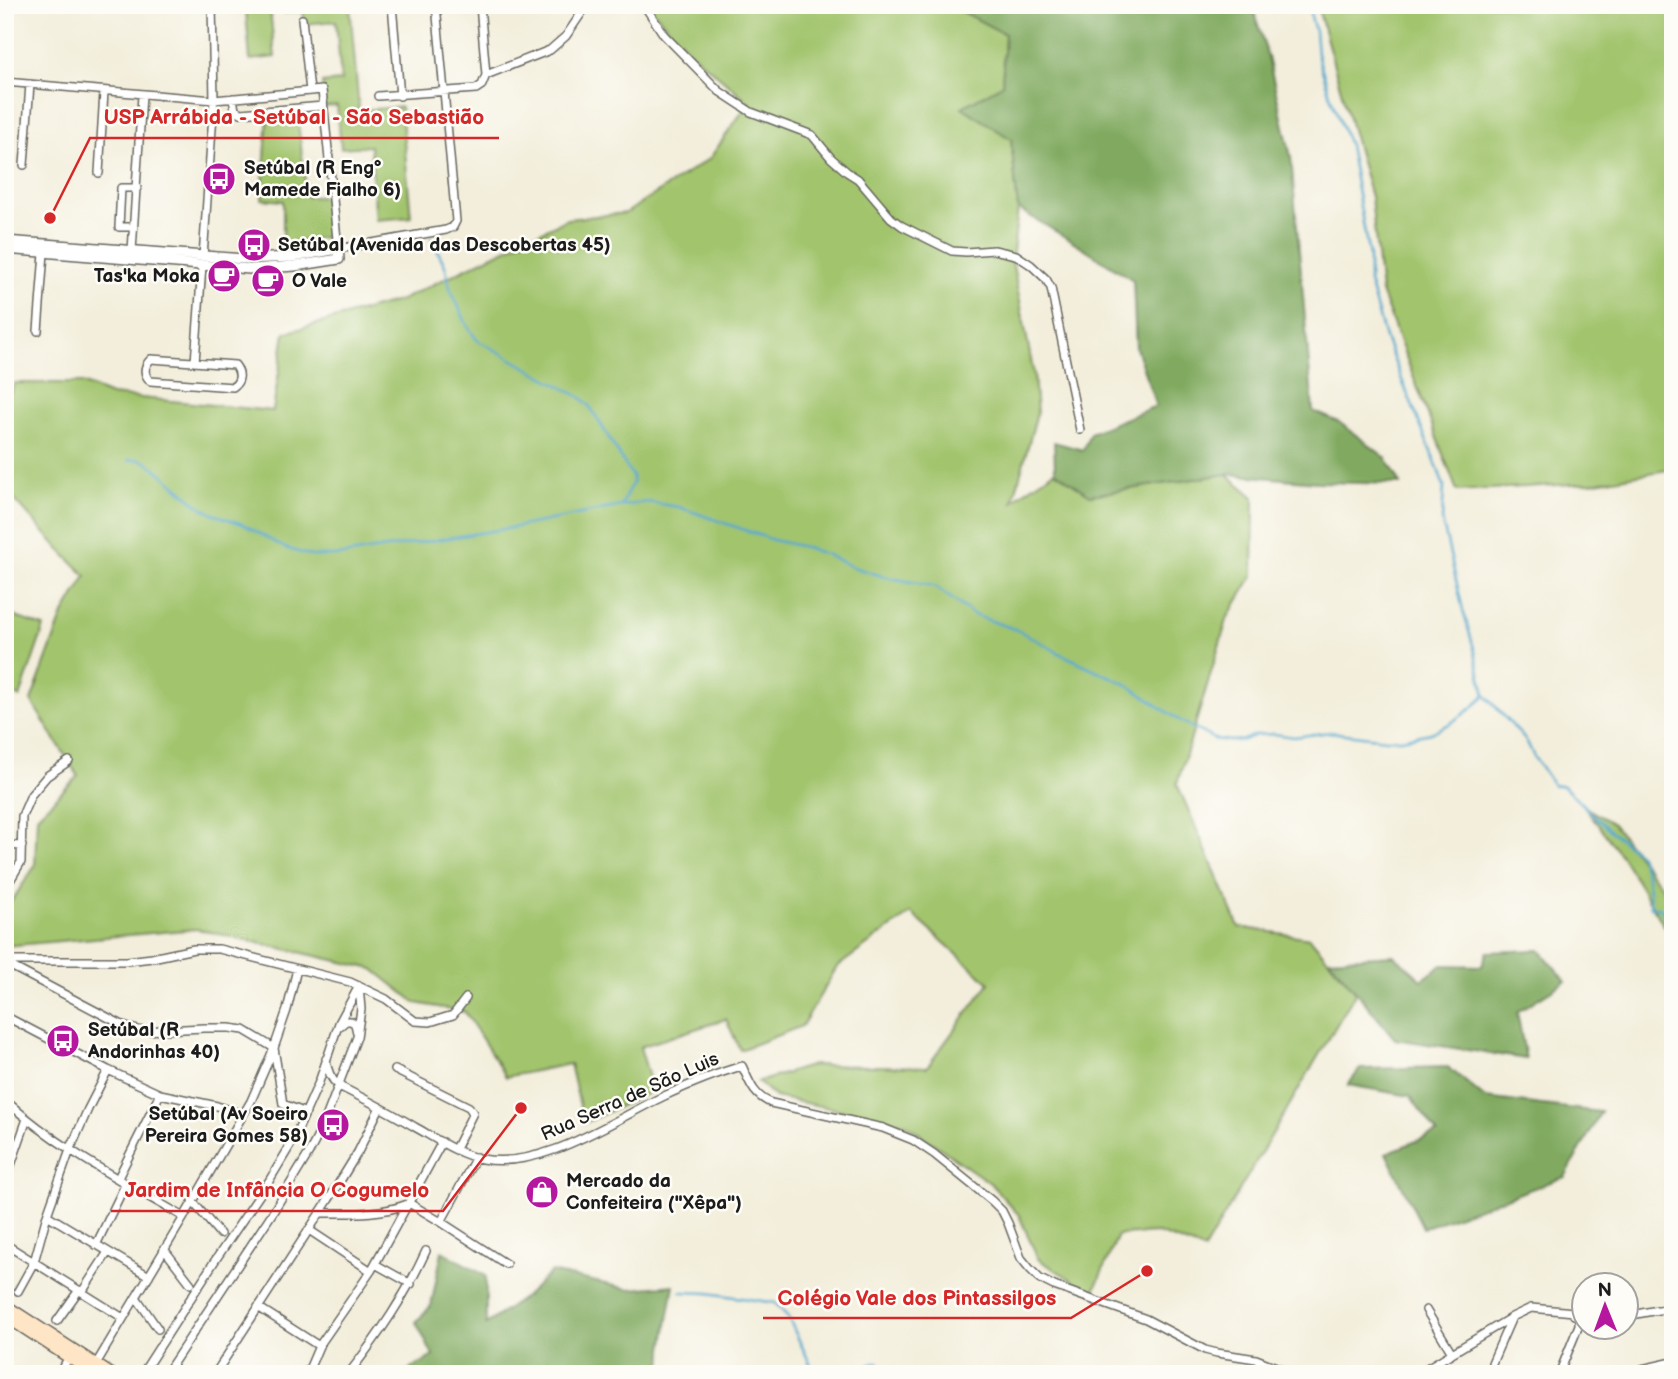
<svg xmlns="http://www.w3.org/2000/svg" width="1678" height="1379" font-family="'Balsamiq Sans',sans-serif">
	<style>
		.green { fill: #a2c46d; stroke: #5f7044; stroke-width: 2 }
		.forest { fill: #81aa60; stroke: #4e633e; stroke-width: 2 }
		.lines { fill: none; stroke-linecap: round; stroke-linejoin: round }
		.stream { stroke: #52a7ce; stroke-width: 2.5 }
		.minor-casing { stroke: #67665f; stroke-width: 10 }
		.tertiary-casing { stroke: #67665f; stroke-width: 12 }
		.secondary-casing { stroke: #67665f; stroke-width: 13 }
		.minor { stroke: #fff; stroke-width: 7 }
		.tertiary { stroke: #fff; stroke-width: 9 }
		.secondary { stroke: #fee5c5; stroke-width: 10 }
		.labels { text-anchor: middle; dominant-baseline: central; stroke-width: 5; stroke-linejoin: round; paint-order: stroke }
		.poi-label { font-size: 19px; font-weight: bold; fill: #1c1c1c; stroke: #fdfcf7; text-anchor: start }
		.street-label { font-size: 19px; fill: #1c1c1c; stroke: #fdfcf7 }
		.leader { fill: none; stroke: #d62828; stroke-width: 2.5 }
		.callout-dot { fill: #d62828; stroke: #fdfcf7; stroke-width: 2.5 }
		.callout-label { font-size: 21px; text-anchor: middle; font-weight: bold; fill: #d62828; stroke: #fdfcf7; stroke-width: 5; stroke-linejoin: round; paint-order: stroke }
	</style>
	<rect width="100%" height="100%" fill="#fdfcf7"/>
	<filter id="ink" filterUnits="userSpaceOnUse"><feTurbulence type="fractalNoise" baseFrequency=".0143" numOctaves="2"/><feDisplacementMap in="SourceGraphic" scale="14" xChannelSelector="R" yChannelSelector="G"/><feConvolveMatrix kernelMatrix="1 2 1 2 8 2 1 2 1" color-interpolation-filters="sRGB"/></filter>
	<filter id="wash" filterUnits="userSpaceOnUse"><feTurbulence type="fractalNoise" baseFrequency=".00686" numOctaves="4" result="noise"/><feDisplacementMap in="SourceGraphic" scale="28" xChannelSelector="R" yChannelSelector="G"/><feGaussianBlur stdDeviation="1.57" result="paint"/><feColorMatrix in="noise" values="0 0 0 0 0 0 0 0 0 0 0 0 0 0 0 0 0 1.4 0 .05"/><feComposite in="paint" operator="in"/></filter>
	<g filter="url(#wash)">
		<rect width="100%" height="100%" fill="#f3eedb"/>
		<path class="green" d="M236,5H280V8L270,9L275,57L250,60L246,12H236Z
			M284,5H350L359,110L401,107L411,217L376,220L370,146L341,148L337,106L324,107L322,83L341,81L336,21L304,24L303,11L285,13Z
			M648,5H964L960,10L1005,34L1002,85L963,107L1011,139L1018,209L1012,260L1034,375L1037,413L1013,502L1021,494L1055,471L1091,495L1227,474L1254,497L1253,576L1228,617L1177,784L1239,927L1310,938L1356,992L1204,1250L1158,1233L1118,1235L1093,1293L1038,1259L1019,1215L990,1183L904,1123L775,1097L758,1082L813,1065L927,1067L989,983L911,913L837,967L802,1026L740,1050L726,1019L640,1047L653,1091L584,1123L570,1064L506,1077L465,1012L416,1003L373,969L197,929L5,946V911L35,866L37,816L78,776L31,701L62,617L86,576L62,552L12,497L5,477V403L15,383H82L111,395L273,411L285,333L401,300L567,219L626,213L710,158L749,102L690,52Z
			M1317,5H1673V469L1591,483L1457,491L1381,292L1371,197Z
			M297,113L307,197H325L327,237L278,244L277,238L283,235V201L262,199L268,115Z
			M5,613L44,627L20,697L5,692Z
			M1585,807L1613,824L1670,898L1673,903V940L1622,857Z"/>
		<path class="forest" d="M964,5H1252L1268,57L1291,157L1313,411L1339,422L1386,458L1401,484L1317,482L1227,474L1090,495L1055,471L1054,442L1083,450L1090,433L1156,406L1136,348L1133,280L1082,247L1018,209L1011,139L962,107L1002,85L1005,34L959,10Z
			M1540,950L1566,981L1517,1012L1526,1059L1395,1039L1329,959L1394,955L1422,980L1442,965L1482,966L1487,952Z
			M1448,1067L1485,1098L1601,1112L1565,1177L1423,1228L1386,1153L1437,1133L1410,1096L1348,1085L1360,1069Z
			M442,1251L486,1276V1324L526,1296L551,1272L629,1289L674,1285L663,1349L662,1374H402L433,1356L416,1322L431,1306Z"/>
		<g class="lines">
			<path class="stream" d="M1308,5L1315,31L1317,54L1331,98L1349,145L1369,256V282L1385,338L1438,469L1444,487L1442,520L1463,610L1475,652L1485,695L1527,742L1534,757L1554,786L1562,785L1606,827L1640,855L1647,877L1651,907H1660L1673,938
				M431,237L446,268L450,288L468,327L477,340L564,388L580,397L589,405L632,476L633,483C627,490 626,498 621,506
				M128,460L140,459L154,467L197,504L213,514L243,524L285,548L312,556H337L516,527L621,506L647,502L679,507L773,540L804,547L825,554L853,567L885,577L934,586L974,615L1017,630L1035,639L1059,653L1128,685L1179,720L1214,739L1231,741L1243,740L1256,735L1274,734L1294,737L1330,732L1386,739H1401L1431,733L1451,723L1472,708L1485,695
				M681,1292L708,1293L775,1303L788,1317L815,1374
				M846,1374L878,1362L883,1374"/>
		</g>
	</g>
	<g filter="url(#ink)">
		<g class="lines">
			<defs>
				<path id="minor" d="M392,5L400,96
					M644,5L664,35L719,91L751,112L812,135L831,158L847,172L858,179L891,218L902,226L952,251L966,252L994,250L1016,255L1031,265L1046,279L1051,288L1080,430
					M302,19L310,91
					M486,75L550,50L566,36L587,5
					M5,82L214,100L322,90L338,249L446,230L453,227L456,221L436,5
					M378,96L476,89L482,85L486,75L480,5
					M233,98L235,110L241,113L323,106
					M24,165L30,84
					M99,173L104,92
					M134,227H119L121,188H137
					M132,251L142,95
					M203,257L214,100L212,5
					M38,331L44,253
					M151,359L235,365C241,373 241,381 233,387L150,381C143,373 144,366 151,359Z
					M195,362L202,266
					M5,845L22,846
					M5,889L21,862L22,816L31,795L47,776L69,761
					M5,961H127L152,958L194,949H219L350,982L386,999L415,1021L430,1022L453,1015L466,998
					M5,963L126,1027L143,1031L204,1028H229L244,1030L274,1048L283,1104L306,1113
					M5,1016L108,1070L160,1094L217,1106L243,1114
					M340,1026L346,1021H351L355,1024L357,1033
					M326,1059C327,1070 330,1079 339,1086C365,1099 390,1112 415,1127C435,1138 459,1155 482,1159C542,1170 610,1122 662,1097C688,1085 714,1074 742,1066C750,1083 753,1095 771,1103L883,1128L913,1140L934,1154L992,1201L1002,1211L1008,1223L1021,1258L1030,1269L1040,1279L1054,1286L1146,1319L1205,1350L1217,1353L1256,1359L1294,1374
					M395,1070L469,1107L473,1113L455,1149
					M5,1100C58,1148 122,1181 184,1217
					M118,1178L160,1094
					M5,1182L27,1119
					M193,1202L220,1234
					M409,1203L441,1222L476,1157
					M320,1213C350,1213 379,1215 408,1204
					M47,1215L149,1276
					M441,1222L506,1264
					M309,1230L371,1271
					M5,1244L123,1318
					M96,1245L126,1183
					M164,1249L191,1284
					M375,1264L411,1284
					M18,1291L34,1262L47,1215L70,1150L88,1109L108,1070
					M82,1292L108,1252
					M136,1297L158,1329
					M258,1307L319,1346
					M1426,1310L1452,1353
					M1574,1315L1576,1308L1580,1307L1584,1309
					M1626,1316L1658,1310L1673,1309
					M57,1321L79,1290
					M96,1364L184,1217L251,1101L274,1048L287,1010L297,969
					M350,1372C380,1333 405,1297 426,1251
					M58,1374L69,1358
					M142,1374L214,1262L269,1181L293,1141L319,1082L339,1023L359,986
					M166,1374L273,1212L309,1153L322,1128L357,1037L361,1009L359,987
					M215,1374L329,1199L358,1152L380,1107
					M307,1374L319,1346L371,1271L442,1142
					M1417,1374L1512,1317
					M1491,1374L1492,1363L1512,1317L1531,1308L1574,1312
					M1559,1374L1579,1325V1319
					M1633,1374L1642,1369L1673,1362"/>
				<path id="tertiary" d="M5,241L244,259L293,257L338,249L339,259L295,266L250,269L5,249"/>
				<path id="secondary" d="M5,1305L111,1374
					M5,1316L94,1374"/>
			</defs>
			<use href="#minor" class="minor-casing"/>
			<use href="#tertiary" class="tertiary-casing"/>
			<use href="#secondary" class="secondary-casing"/>
			<use href="#minor" class="minor"/>
			<use href="#tertiary" class="tertiary"/>
			<use href="#secondary" class="secondary"/>
		</g>
	</g>
	<defs>
		<symbol id="bus-disc" viewBox="-11 -11 22 22"><circle r="9.5" fill="#b5179e" stroke="#fdfcf7"/><path d="M-5-6H5V4H4V6H2V4H-2V6H-4V4H-5ZM-3.5-4V0h7V-4ZM-3.5 1.2v1.5H-2V1.2ZM2 1.2v1.5H3.5V1.2Z" fill="#fff"/></symbol>
		<symbol id="cafe-disc" viewBox="-11 -11 22 22"><circle r="9.5" fill="#b5179e" stroke="#fdfcf7"/><path d="M-5.5-4.5H6V0H3Q3 3.5 0 3.5H-2.5Q-5.5 3.5-5.5 0ZM3-3.2v2h1.7v-2ZM-6 4.5H4V6H-6Z" fill="#fff"/></symbol>
		<symbol id="shop-disc" viewBox="-11 -11 22 22"><circle r="9.5" fill="#b5179e" stroke="#fdfcf7"/><path d="M-5-2.5h2.3a2.7 3.5 0 0 1 5.4 0H5L5.5 6h-11ZM-1.5-2.5h3a1.5 2.3 0 0 0-3 0Z" fill="#fff"/></symbol>
	</defs>
	<g fill-rule="evenodd">
		<use href="#bus-disc" x="200" y="160" width="38" height="38"/>
		<use href="#bus-disc" x="235" y="226" width="38" height="38"/>
		<use href="#cafe-disc" x="205" y="257" width="38" height="38"/>
		<use href="#cafe-disc" x="249" y="262" width="38" height="38"/>
		<use href="#bus-disc" x="44" y="1022" width="38" height="38"/>
		<use href="#bus-disc" x="314" y="1106" width="38" height="38"/>
		<use href="#shop-disc" x="523" y="1173" width="38" height="38"/>
	</g>
	<g class="labels">
		<g class="poi-label">
			<text x="244" y="168">Setúbal (R Engº<tspan x="244" dy="22">Mamede Fialho 6)</tspan></text>
			<text x="278" y="245">Setúbal (Avenida das Descobertas 45)</text>
			<text x="200" y="276" text-anchor="end">Tas'ka Moka</text>
			<text x="292" y="281">O Vale</text>
			<text x="88" y="1030">Setúbal (R<tspan x="88" dy="22">Andorinhas 40)</tspan></text>
			<text x="308" y="1114" text-anchor="end">Setúbal (Av Soeiro<tspan x="308" dy="22">Pereira Gomes 58)</tspan></text>
			<text x="566" y="1181">Mercado da<tspan x="566" dy="22">Confeiteira ("Xêpa")</tspan></text>
		</g>
		<g class="street-label">
			<text transform="translate(630 1097) rotate(-24)">Rua Serra de São Luis</text>
		</g>
	</g>
	<path class="leader" d="M50 218L90 138H499M521 1108L443 1211H111M1147 1271L1071 1318H763"/>
	<g class="callout-dot">
		<circle cx="50" cy="218" r="7"/>
		<circle cx="521" cy="1108" r="7"/>
		<circle cx="1147" cy="1271" r="7"/>
	</g>
	<g class="callout-label">
		<text x="294" y="124">USP Arrábida - Setúbal - São Sebastião</text>
		<text x="277" y="1197">Jardim de Infância O Cogumelo</text>
		<text x="917" y="1305">Colégio Vale dos Pintassilgos</text>
	</g>
	<rect width="1678" height="1379" fill="none" stroke="#fdfcf7" stroke-width="28"/>
	<g transform="translate(1605 1306) rotate(359)"><circle r="33" fill="#fdfcf7" stroke="#a3a29f" stroke-width="2"/>
	<path d="M0-5L12 26L0 18L-12 26Z" fill="#b5179e"/>
	<text y="-10" font-size="19" font-weight="bold" text-anchor="middle" fill="#1c1c1c">N</text>
	</g>
</svg>
